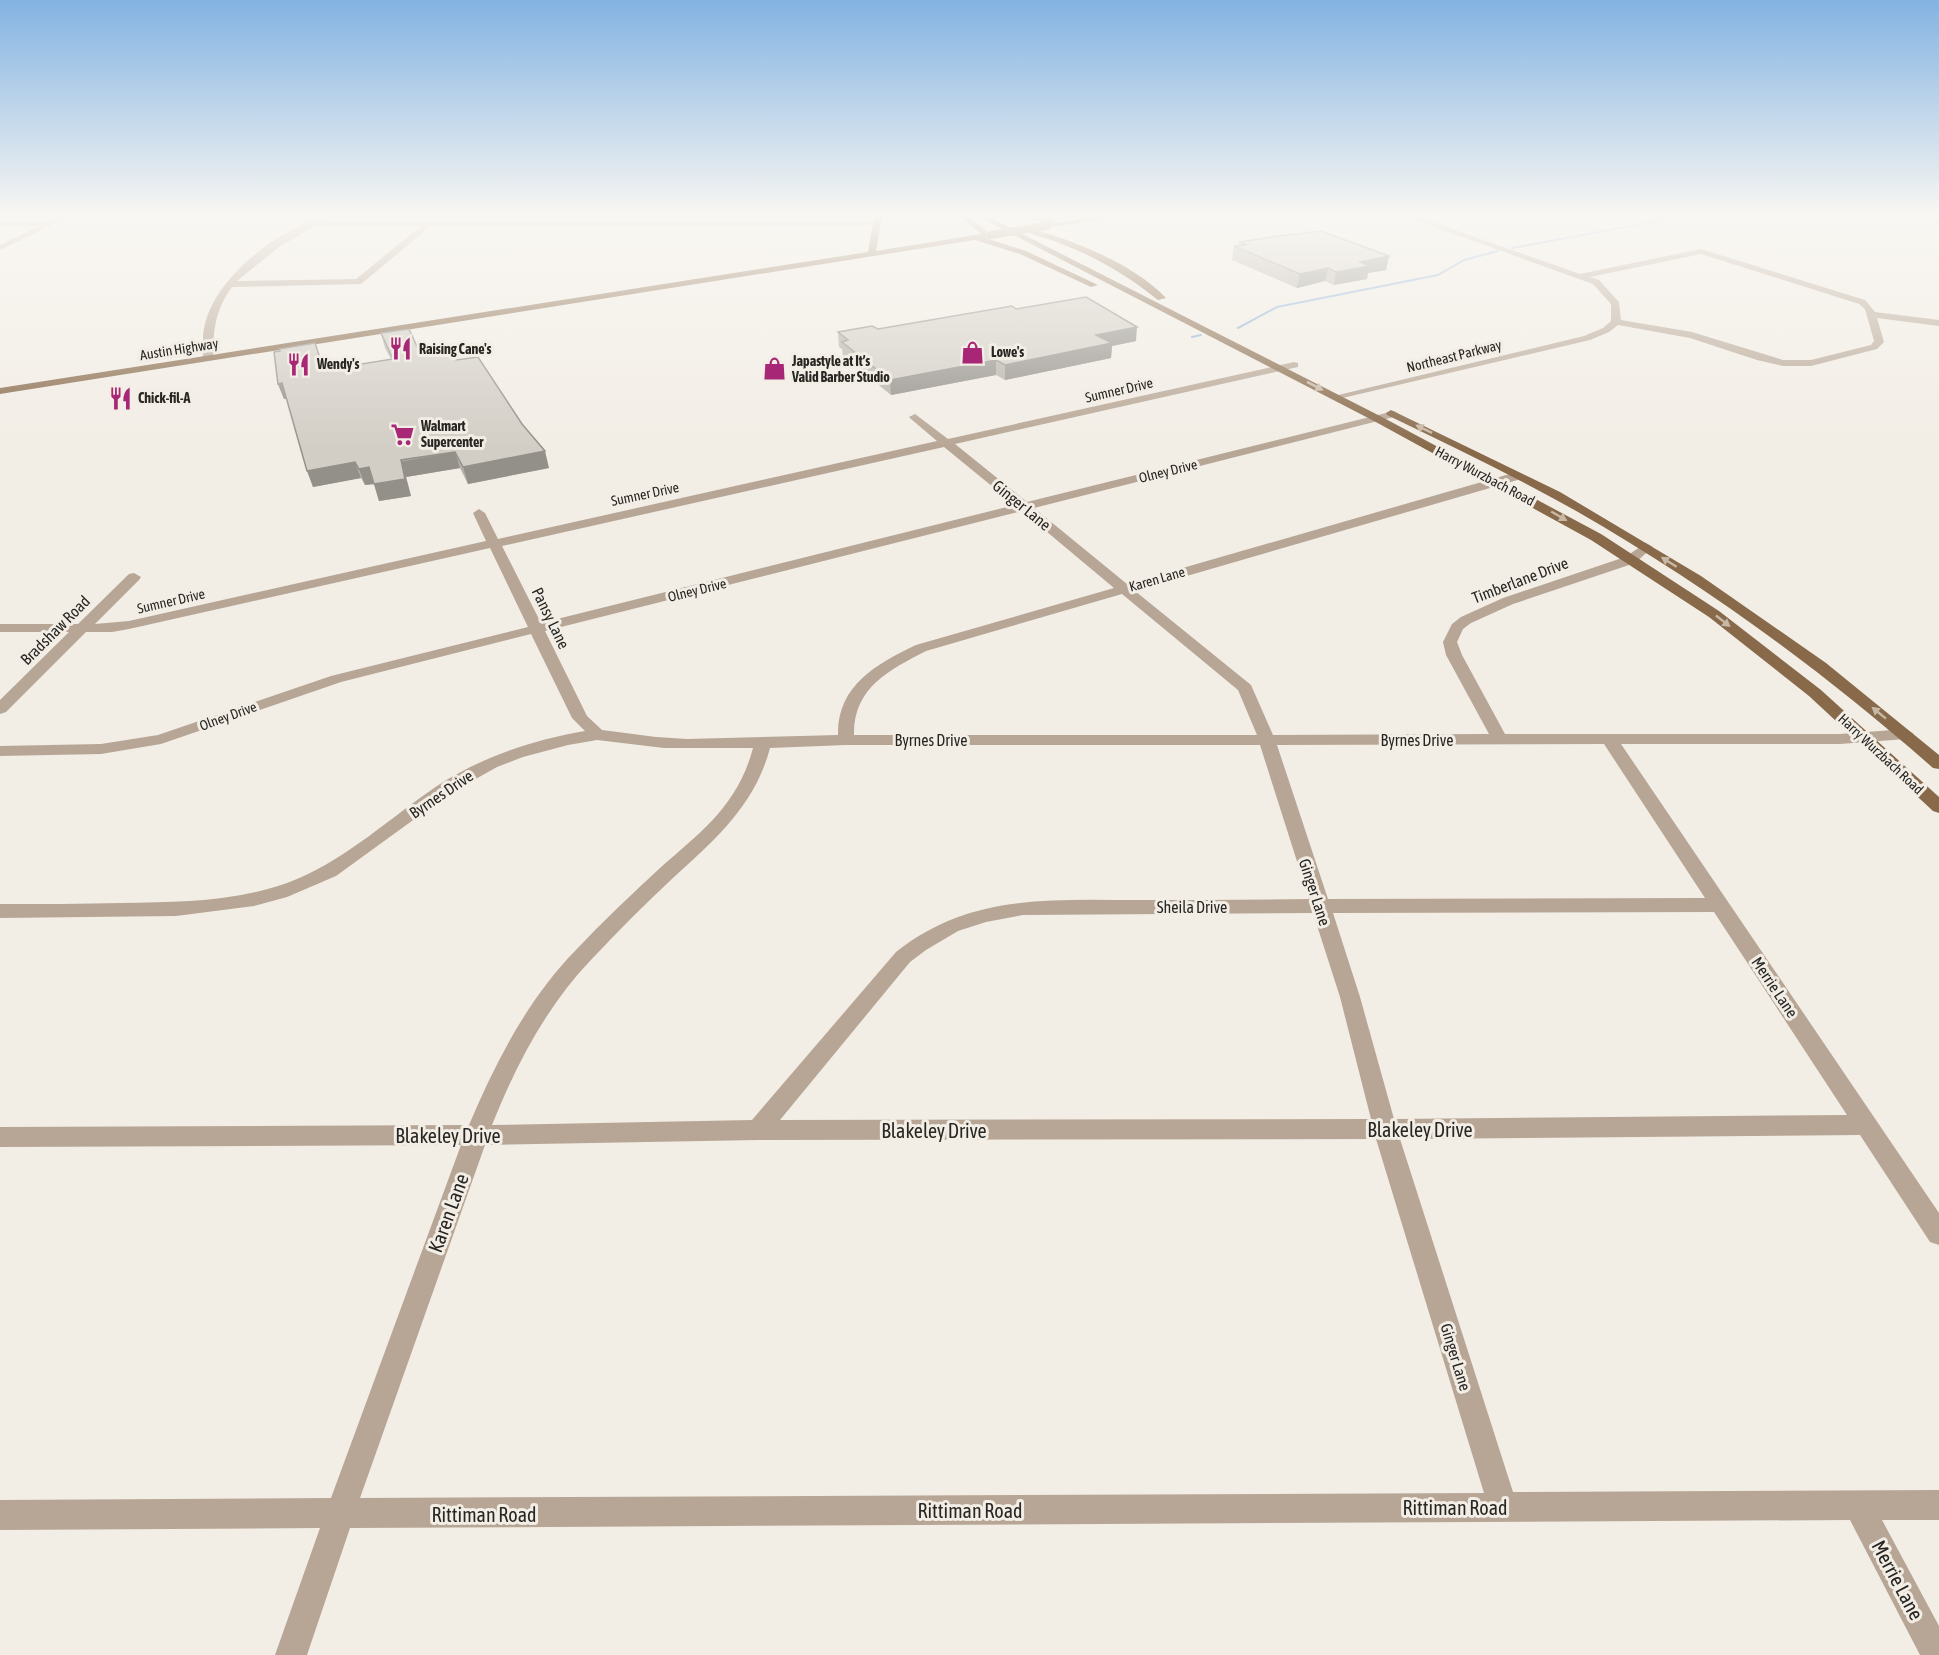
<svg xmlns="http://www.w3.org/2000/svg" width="1939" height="1655" font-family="'Asap Condensed',sans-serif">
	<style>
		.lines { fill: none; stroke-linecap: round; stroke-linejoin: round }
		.stream { stroke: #8cb1d8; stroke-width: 2 }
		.minor { fill: #b7a695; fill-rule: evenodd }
		.major { fill: #886a4b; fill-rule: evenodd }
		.major-bridge { stroke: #886a4b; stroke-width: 8 }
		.wall { fill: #b5b0a9 }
		.shaded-wall { fill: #93908a }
		.building { fill: #d2cdc5; stroke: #93908a; stroke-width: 1.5 }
		.oneway { fill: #c8b9a7 }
		.labels { text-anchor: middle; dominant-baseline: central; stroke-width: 6; stroke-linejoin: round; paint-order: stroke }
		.far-street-label { font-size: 14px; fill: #282623; stroke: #f2ede5 }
		.far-poi-label { font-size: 14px; font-weight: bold; fill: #282623; stroke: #f2ede5; text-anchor: start }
		.street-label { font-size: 16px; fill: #282623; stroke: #f2ede5 }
		.near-street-label { font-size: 20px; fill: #282623; stroke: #f2ede5 }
	</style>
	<rect width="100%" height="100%" fill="#f2ede5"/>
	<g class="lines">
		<path class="stream" d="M1512,248L1681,217
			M1238,328L1277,307L1438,275L1464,260L1498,251
			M1192,337L1201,335"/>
		<path class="minor" d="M58,217H68L0,250V245L39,226L0,225V221L47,222Z
			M325,217L329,219L325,222L877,221L881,223L877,225L431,226L361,284L232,287C215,310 213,331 213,359L204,361C202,354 203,346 203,338C205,284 276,229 325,217ZM315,226H421L356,279L237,281L279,247Z
			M1407,217H1418L1580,274L1701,249L1865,300L1875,312L1939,320V326L1877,318L1884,342L1877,349L1811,366H1783L1757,360L1690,338L1618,325L1609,332L1590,340L1334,400V396L1584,336L1603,328L1611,321V304L1593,284ZM1701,254L1859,304L1865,309L1874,341L1871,345L1811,360H1783L1692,332L1621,320L1619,302L1599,280L1590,277Z
			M1932,217H1939V225H1936Z
			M1294,362L1298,363V367L955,444L1027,502L1394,411L1399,414L1398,416L1034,508L1127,584L1513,473H1521V479L1135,591L1251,685L1273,735L1489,734L1446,655L1443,642L1452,624L1461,617L1503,598L1625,557L1646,543L1653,547L1635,563L1513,604L1471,623L1463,629L1457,642L1462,655L1505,734H1840L1906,729L1914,734L1906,739L1840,744H1621L1939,1213V1245L1930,1242L1860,1135L1400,1139L1513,1492L1939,1490V1520H1882L1939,1626V1655H1920L1850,1520L350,1528L307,1655H275L320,1528L0,1530V1500L331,1498L461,1145L0,1147V1127L469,1125C495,1063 528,999 575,951C602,922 631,895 660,868C702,831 738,805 753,748H664L597,740L568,745L523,757L497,767L449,794L336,876L287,897L254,906L176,916L0,918V904C41,904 82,904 123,903C182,902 242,902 297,879C349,857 391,817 437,786C482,757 532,740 585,731L572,718L531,634L341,682L161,744L101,754L0,756V746L101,744L158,735L331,676L528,627L490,548L129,629L112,632H86L6,712L0,714V700L69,632H0V624H78L129,574L134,573L141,577L139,580L95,624L129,621L486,541L473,513L479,509L485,513L498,539L937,441L911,419L909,417L915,414L948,439ZM944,447L1015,505L541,623L502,546ZM1022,511L1114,588L916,645C876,664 837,686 838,735L687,739L656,737L602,730L587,716L545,631ZM1122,594L1238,690L1257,735H854C853,688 889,670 926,651ZM1604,744L1705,898L1328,899L1277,745ZM846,745H1260L1309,899C1253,900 1196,900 1140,900C1051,900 970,893 896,952L752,1120L492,1125C515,1067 546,1007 590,961C617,932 645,904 674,877C716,839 755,805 770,748ZM1714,912L1847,1115L1394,1119L1360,997L1333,913ZM1313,913L1340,997L1371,1119L780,1120L910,962L926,950L958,931L986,922L1023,915ZM1376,1139L1484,1493L360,1498L485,1145L758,1140Z"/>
		<path class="major" d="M874,217H882L876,251L981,234L961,217H969L986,230V233L994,235L985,238L1026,251L1098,285L1091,287L1020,254L975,240L0,394V388L868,252Z
			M979,217H989L1382,417L1601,534L1719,611L1821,690L1939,797V813L1933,811L1809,696L1709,617L1591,540L1374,421Z
			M1014,217L1051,219L1055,221L1053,223L1094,217H1113L1047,228L1043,226L1050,223Z
			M1034,230C1075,240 1136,266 1166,298L1158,300C1121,270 1077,246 1031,234L1030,232Z
			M1391,410L1560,492L1701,576L1826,663L1939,755V769L1933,768C1823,671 1705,585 1578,512C1516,477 1451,446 1387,415L1386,413Z"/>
		<path class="major-bridge" d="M990,235L1047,226"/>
	</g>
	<path class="wall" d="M1240,242L1389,256L1386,270L1368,273L1367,279L1334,285L1325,281L1297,288L1232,260L1234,246H1239Z
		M1016,309L1136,341L1112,346L1111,358L1005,380L996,375L891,395L843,356L842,349L839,347L838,332L878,329Z
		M381,333L421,355L456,360L549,468L468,484L460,468L406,477L411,496L379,501L374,484L365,485L361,478L313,487L287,399H284L278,384L325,370L391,359L385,348Z"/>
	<path class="shaded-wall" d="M1389,256L1386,270L1368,273L1367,279L1334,285L1336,272L1360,262Z
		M1328,268L1325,281L1297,288L1300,274Z
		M1137,327L1136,341L1112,346L1111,358L1005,380V365L1096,335Z
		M996,360V375L891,395L890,380Z
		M282,383L288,399H284L278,384Z
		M545,451L549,468L468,484L463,467Z
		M455,452L460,468L406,477L411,496L379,501L374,484L365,485L359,469Z
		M355,462L361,478L313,487L307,471Z"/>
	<path class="building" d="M1321,231L1389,256L1360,262L1370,266L1336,272L1328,268L1300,274L1234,246L1247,245L1240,242L1271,237Z
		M1086,297L1137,327L1096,335L1112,343L1005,365L996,360L890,380L842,342L848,340L838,332L872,326L878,329L1012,306L1016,309Z
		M409,329L421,355L449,350L456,360L478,357L522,424L545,451L463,467L455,452L401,460L405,479L374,484L369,467L359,469L355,462L307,471L282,383L278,384L274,352L280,351L279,349L315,343L324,370L393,359L381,333Z"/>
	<defs><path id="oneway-solid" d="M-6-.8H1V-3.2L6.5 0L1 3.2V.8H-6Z" transform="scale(1.5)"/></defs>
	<g class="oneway">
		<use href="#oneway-solid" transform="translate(1315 386) rotate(27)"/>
		<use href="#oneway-solid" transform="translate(1424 429) rotate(-154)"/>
		<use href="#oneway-solid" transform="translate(1559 516) rotate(30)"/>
		<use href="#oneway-solid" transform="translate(1669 562) rotate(-148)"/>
		<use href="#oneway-solid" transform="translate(1723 621) rotate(38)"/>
		<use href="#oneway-solid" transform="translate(1879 713) rotate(-141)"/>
	</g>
	<linearGradient id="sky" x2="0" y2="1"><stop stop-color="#83b3e2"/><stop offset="0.48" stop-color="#f9f7f3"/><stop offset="1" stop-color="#f9f7f3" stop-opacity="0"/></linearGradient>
	<rect width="1939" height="449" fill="url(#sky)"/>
	<defs>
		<symbol id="restaurant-bare" viewBox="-9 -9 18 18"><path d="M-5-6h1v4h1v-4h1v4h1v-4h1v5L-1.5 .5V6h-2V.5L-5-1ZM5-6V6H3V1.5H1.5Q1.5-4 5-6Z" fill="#a72675" stroke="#f2ede5" stroke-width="2.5" paint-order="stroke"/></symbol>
		<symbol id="shop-bare" viewBox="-9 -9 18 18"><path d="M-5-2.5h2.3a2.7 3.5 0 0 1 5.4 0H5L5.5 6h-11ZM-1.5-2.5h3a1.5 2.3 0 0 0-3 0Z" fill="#a72675" stroke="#f2ede5" stroke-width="2.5" paint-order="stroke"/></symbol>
		<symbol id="supermarket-bare" viewBox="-9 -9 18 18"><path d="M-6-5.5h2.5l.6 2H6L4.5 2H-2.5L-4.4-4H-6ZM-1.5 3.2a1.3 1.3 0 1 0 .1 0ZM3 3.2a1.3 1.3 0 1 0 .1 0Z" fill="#a72675" stroke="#f2ede5" stroke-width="2.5" paint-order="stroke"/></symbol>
	</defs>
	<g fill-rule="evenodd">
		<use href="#restaurant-bare" x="384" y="332" width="33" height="33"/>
		<use href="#shop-bare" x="956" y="336" width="33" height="33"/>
		<use href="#restaurant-bare" x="282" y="348" width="33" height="33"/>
		<use href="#shop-bare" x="758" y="352" width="33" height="33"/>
		<use href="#restaurant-bare" x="104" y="382" width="33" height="33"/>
		<use href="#supermarket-bare" x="386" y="418" width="33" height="33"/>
	</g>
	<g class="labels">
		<g class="far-street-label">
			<text transform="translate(179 349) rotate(-9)">Austin Highway</text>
			<text transform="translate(1454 356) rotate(-14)">Northeast Parkway</text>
			<text transform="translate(1119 390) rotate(-13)">Sumner Drive</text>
			<text transform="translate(1168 471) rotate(-14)">Olney Drive</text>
			<text transform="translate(1485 476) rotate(28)">Harry Wurzbach Road</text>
			<text transform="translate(645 494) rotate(-12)">Sumner Drive</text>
			<text transform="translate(1157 579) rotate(-16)">Karen Lane</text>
			<text transform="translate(697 590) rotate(-14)">Olney Drive</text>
			<text transform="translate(171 601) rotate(-13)">Sumner Drive</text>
			<text transform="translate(228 716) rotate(-20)">Olney Drive</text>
			<text transform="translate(1881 754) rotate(43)">Harry Wurzbach Road</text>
		</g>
		<g class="far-poi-label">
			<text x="419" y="349">Raising Cane's</text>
			<text x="991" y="352">Lowe's</text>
			<text x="792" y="361">Japastyle at It’s<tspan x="792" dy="16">Valid Barber Studio</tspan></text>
			<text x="317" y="364">Wendy's</text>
			<text x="138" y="398">Chick-fil-A</text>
			<text x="421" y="426">Walmart<tspan x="421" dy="16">Supercenter</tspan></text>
		</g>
		<g class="street-label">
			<text transform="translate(1022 505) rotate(39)">Ginger Lane</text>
			<text transform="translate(1520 580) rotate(-21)">Timberlane Drive</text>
			<text transform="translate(551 618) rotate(64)">Pansy Lane</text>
			<text transform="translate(55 630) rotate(-45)">Bradshaw Road</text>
			<text x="931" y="740">Byrnes Drive</text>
			<text x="1417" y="740">Byrnes Drive</text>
			<text transform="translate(441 794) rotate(-34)">Byrnes Drive</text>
			<text transform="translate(1315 892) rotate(72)">Ginger Lane</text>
			<text x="1192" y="907">Sheila Drive</text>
			<text transform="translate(1775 987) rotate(56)">Merrie Lane</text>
			<text transform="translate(1456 1357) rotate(73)">Ginger Lane</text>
		</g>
		<g class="near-street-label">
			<text x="1420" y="1129">Blakeley Drive</text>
			<text x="934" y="1130">Blakeley Drive</text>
			<text x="448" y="1135">Blakeley Drive</text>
			<text transform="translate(448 1213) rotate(-70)">Karen Lane</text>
			<text x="1455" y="1507">Rittiman Road</text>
			<text x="970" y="1510">Rittiman Road</text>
			<text x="484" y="1514">Rittiman Road</text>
			<text transform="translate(1898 1580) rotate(62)">Merrie Lane</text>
		</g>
	</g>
</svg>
